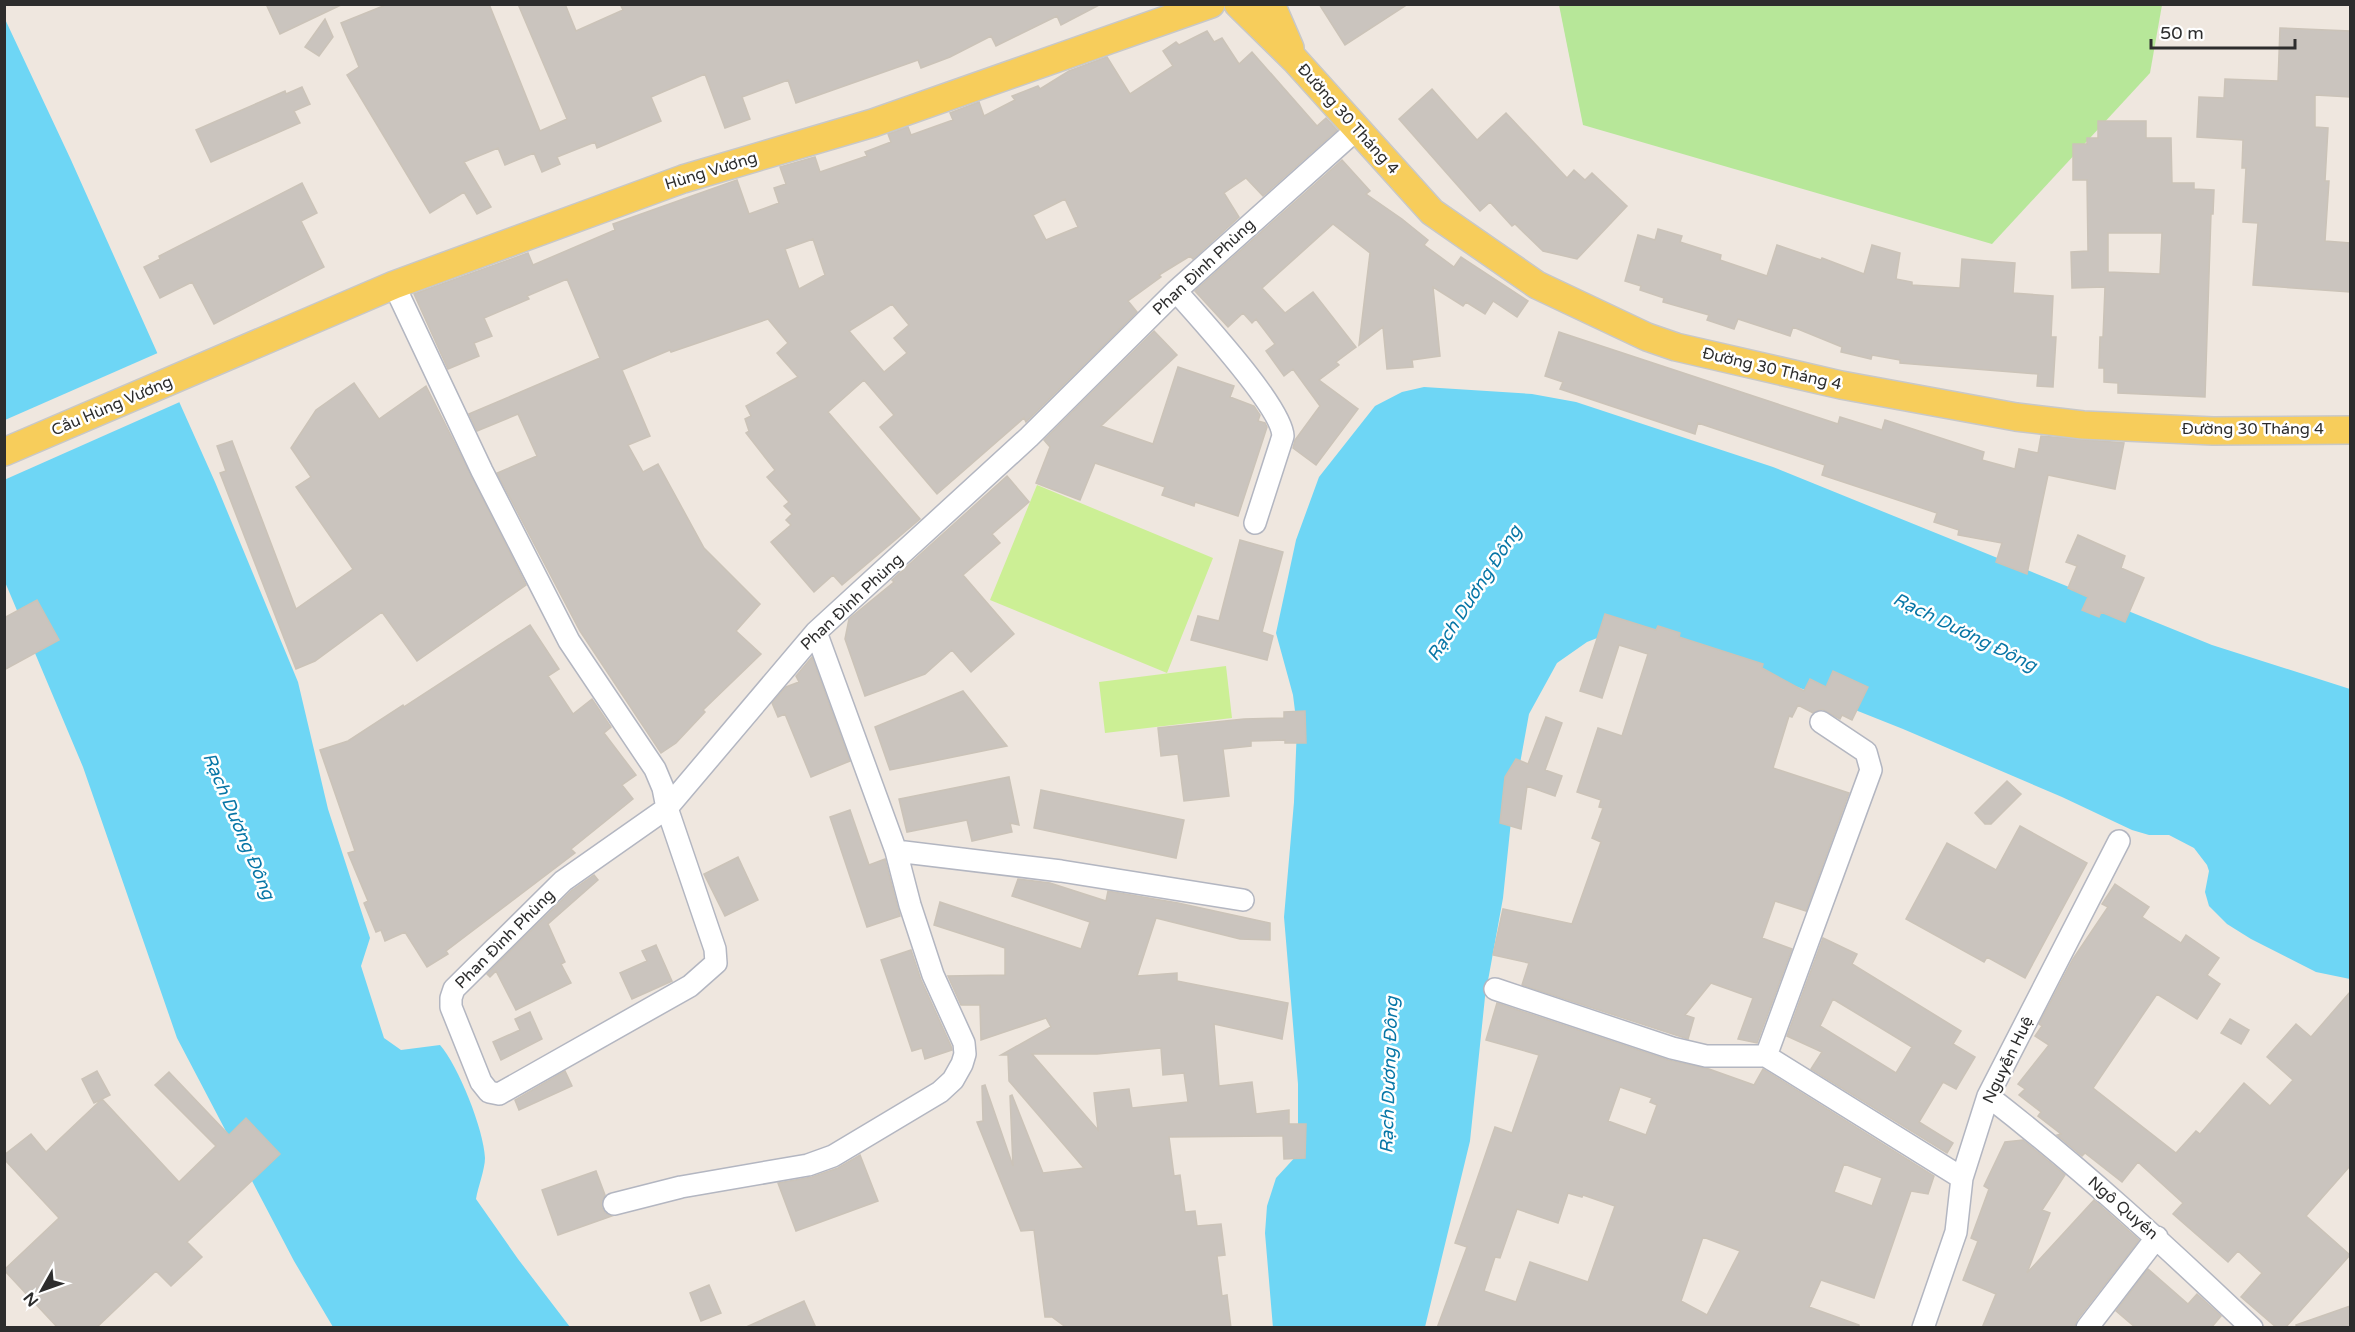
<svg xmlns="http://www.w3.org/2000/svg" width="2355" height="1332" font-family="'Varela Round',sans-serif">
	<style>
		.green { fill: #b7e799 }
		.pitch { fill: #ccef95 }
		.water { fill: #6ed6f5 }
		.pier { fill: #efe7df }
		.building { fill: #cac4be; stroke: #cbc3b8; stroke-width: 1.5; fill-rule: evenodd }
		.lines { fill: none; stroke-linecap: round; stroke-linejoin: round }
		.minor-casing { stroke: #b3b6c1; stroke-width: 24 }
		.major-casing { stroke: #c8c8c8; stroke-width: 30 }
		.minor { stroke: #fff; stroke-width: 21 }
		.major { stroke: #f7cd5b; stroke-width: 27 }
		.labels { text-anchor: middle; dominant-baseline: central; stroke-width: 5; stroke-linejoin: round; paint-order: stroke }
		.street-label { font-size: 16px; fill: #2d2d2d; stroke: #fff }
		.water-label { font-size: 18px; font-style: italic; fill: #0776a6; stroke: #fff }
	</style>
	<rect width="100%" height="100%" fill="#efe7df"/>
	<path class="green" d="M1559,5H2162L2150,73L1992,244L1583,125Z"/>
	<path class="pitch" d="M1037,485L1213,558L1167,673L990,600Z
		M1226,666L1232,718L1105,733L1099,682Z"/>
	<path class="water" d="M4,17L71,160L215,482L298,682L328,809L370,938L361,966L384,1038L401,1050L440,1045C458,1065 484,1130 485,1158C485,1169 478,1187 476,1199L518,1259L570,1327H333L294,1261L177,1038L83,767L5,582Z
		M1424,387L1532,394L1576,402L1773,467L2212,645L2350,689V979L2316,972L2251,939L2227,924L2209,906L2205,892L2209,871L2207,865L2194,848L2169,835H2149L2132,830L2062,797L1903,729L1689,644L1605,635L1587,642L1557,663L1529,714L1513,802L1503,898L1485,997L1470,1141L1425,1327L1273,1328L1265,1233L1267,1206L1276,1178L1298,1154V1084L1284,917L1294,802L1297,727L1293,695L1276,633L1296,540L1319,477L1375,406L1402,392Z"/>
	<path class="pier" d="M160,352L182,401L4,480L5,420Z"/>
	<path class="building" d="M266,4H343L280,34Z
		M388,4H489L540,131L567,119L518,4H565L576,31L623,10L620,4H1101L1061,25L1057,16L996,46L991,36L950,57L921,68L918,60L796,103L788,80L742,97L750,119L725,128L705,74L651,97L661,121L597,148L595,142L557,157L560,164L542,172L534,153L505,165L498,148L464,162L491,207L477,214L464,192L430,213L347,75L359,67L341,23Z
		M1319,4H1408L1345,45Z
		M325,19L333,37L319,56L305,47Z
		M2280,28L2350,31V97L2315,95V127L2328,128L2325,181H2329L2325,241L2350,243V292L2253,285L2258,223L2243,222L2246,168H2242L2243,140L2197,137L2199,97L2224,98L2225,79L2278,81Z
		M1207,31L1214,42L1222,38L1239,64L1252,52L1317,126L1326,118L1337,130L1263,196L1246,178L1224,193L1239,217L1193,259L1190,256L1159,275L1161,277L1128,301L1137,312L1026,422L1024,418L937,494L880,427L894,415L864,380L828,412L920,519L842,585L833,575L814,592L771,542L791,525L786,520L792,514L784,506L789,502L767,477L775,470L746,433L749,431L745,419L751,416L746,406L798,377L777,353L788,343L768,319L671,352L670,350L622,370L650,436L628,445L643,472L658,464L704,548L760,604L736,631L761,654L703,710L705,712L676,743L661,753L580,631L497,473L537,456L518,414L477,431L469,414L600,358L567,279L527,296L529,299L484,318L492,336L474,343L479,356L448,369L414,294L528,253L533,265L615,230L613,224L737,180L749,214L779,203L774,188L786,184L780,167L815,157L820,172L867,156L865,152L891,142L888,134L908,127L911,135L953,120L950,113L979,102L984,116L1015,100L1012,96L1038,86L1040,89L1069,71L1107,57L1130,94L1173,66L1163,51L1176,42L1179,45ZM1065,199L1078,227L1046,240L1033,215ZM813,239L825,275L799,289L785,249ZM892,304L909,325L894,338L907,353L884,372L849,331Z
		M302,87L310,104L294,111L300,123L211,162L196,130L285,91L286,94Z
		M1432,89L1477,140L1506,113L1567,178L1574,170L1585,180L1592,173L1627,206L1577,259L1543,251L1515,224L1512,226L1490,202L1480,211L1399,119Z
		M2098,121H2146V138H2171L2172,183H2194V189L2214,190L2213,214H2211L2205,397L2118,393V383L2104,382V368H2099L2100,337H2103L2105,287L2072,288L2071,252L2088,251L2087,180H2073V144H2087V138H2098ZM2108,233H2162L2160,274L2108,272Z
		M1342,160L1370,191L1366,194L1402,219L1428,240L1424,245L1454,267L1461,257L1528,301L1517,317L1493,301L1485,314L1466,302L1463,306L1433,287L1440,356L1412,360L1413,367L1387,369L1383,327L1359,345L1370,253L1333,224L1262,288L1285,313L1313,292L1356,347L1336,362L1339,365L1319,380L1358,409L1316,465L1293,448L1295,440L1320,406L1293,369L1284,376L1266,351L1275,344L1256,319L1252,323L1243,313L1228,327L1195,291Z
		M302,183L317,213L301,221L324,267L214,324L192,282L160,298L144,267L160,259L159,256Z
		M1658,229L1682,236L1680,242L1721,255L1720,260L1767,276L1777,245L1821,260L1822,258L1864,274L1872,245L1900,253L1896,279L1912,282V285L1960,288L1962,259L2015,263L2013,293L2053,296L2051,337H2056L2053,387L2037,386L2038,374L1900,363V360L1872,355L1871,359L1841,352L1842,347L1793,327L1790,336L1738,319L1734,329L1707,320L1709,315L1663,302L1664,298L1640,290L1641,286L1625,281L1638,235L1655,240Z
		M1154,331L1177,355L1101,426L1153,444L1178,367L1234,386L1230,397L1254,406L1260,415L1258,421L1265,423L1267,427L1238,516L1195,502L1194,506L1162,495L1165,487L1095,463L1080,500L1036,483L1050,447L1044,440Z
		M1559,332L1838,424L1840,417L1882,430L1885,420L1984,452L1982,460L2015,469L2019,449L2038,453L2041,436L2124,443L2115,489L2048,475L2027,574L1996,562L2002,543L1958,535L1959,530L1934,522L1937,513L1822,475L1825,465L1698,423L1695,434L1560,389L1563,382L1545,376Z
		M354,383L379,419L426,386L526,585L417,661L382,612L315,661L296,669L220,473L226,471L217,446L232,441L296,609L353,569L296,487L311,477L291,448L316,410Z
		M1007,476L1029,502L992,534L1000,543L963,575L1014,634L971,672L952,650L925,674L865,696L845,639L849,619L894,582L892,580Z
		M2078,535L2125,556L2121,568L2144,578L2125,622L2101,612L2099,617L2082,610L2088,597L2068,588L2077,566L2066,562Z
		M1240,540L1283,552L1262,632L1273,636L1267,660L1191,640L1198,616L1219,621Z
		M37,600L59,640L4,670V618Z
		M1605,614L1656,630L1658,626L1680,633L1679,637L1763,664L1762,668L1804,691L1810,679L1826,687L1833,671L1868,687L1852,720L1842,715L1840,719L1822,709L1813,713L1798,705L1792,717L1789,716L1773,768L1849,793L1806,911L1775,901L1762,938L1792,949L1757,1043L1738,1039L1753,998L1711,983L1685,1015L1694,1018L1688,1039L1522,985L1529,963L1493,955L1503,909L1572,924L1601,842L1592,838L1603,808L1599,807L1601,800L1577,792L1598,728L1622,736L1648,654L1619,645L1602,698L1580,691Z
		M530,625L559,669L548,676L573,714L592,699L611,727L604,733L636,775L622,785L633,799L571,849L575,853L446,951L448,954L427,967L405,932L385,941L381,930L376,932L364,903L368,901L348,853L355,851L320,750L348,741L403,705L404,707Z
		M812,657L850,761L811,777L785,714L778,717L772,703L786,687L799,682L796,676Z
		M963,691L1007,746L890,770L875,727Z
		M1305,711L1306,743H1285V740L1251,741V746L1223,749L1229,796L1184,801L1178,754L1161,756L1158,728L1244,719L1284,718V712Z
		M1546,717L1562,723L1545,770L1562,776L1555,796L1527,786L1521,829L1500,823L1505,777L1516,759L1528,764Z
		M1009,777L1019,825L1010,823L1012,832L972,841L967,820L907,832L899,799Z
		M2007,781L2021,794L1991,824H1985L1975,813Z
		M1041,790L1184,820L1176,858L1034,828Z
		M850,810L869,865L885,859L900,916L867,927L830,817Z
		M2020,826L2087,863L2025,978L1987,957L1984,962L1906,919L1947,843L1996,870Z
		M738,857L758,900L725,916L704,874Z
		M594,875L598,880L548,924L565,962L561,964L571,983L516,1010L496,971L490,977L487,974L571,891Z
		M1018,879L1050,883L1106,901L1108,891L1178,903L1270,923V940L1240,939L1156,918L1137,976L1177,973V981L1288,1003L1282,1039L1214,1024L1219,1086L1252,1082L1256,1114L1289,1110V1124H1306L1305,1158L1284,1159L1283,1136L1169,1137L1174,1176L1180,1175L1185,1212L1195,1211L1197,1226L1221,1224L1225,1255L1217,1256L1222,1296L1227,1295L1231,1328H1067L1052,1317H1045L1034,1230L1021,1231L977,1122L983,1121L982,1086L985,1085L1013,1166L1010,1096L1012,1095L1043,1173L1084,1168L1009,1081L1008,1055H1001L1051,1027L1046,1018L981,1040L980,1005H961L948,976L1005,975V948L934,925L940,902L1081,949L1090,922L1012,896ZM1161,1048L1163,1075L1184,1073L1188,1102L1132,1108L1129,1089L1094,1093L1098,1130L1032,1054H1097Z
		M2115,884L2149,907L2142,917L2181,943L2186,935L2219,958L2207,975L2220,984L2197,1019L2157,994L2093,1088L2176,1153L2196,1131L2200,1134L2244,1083L2270,1106L2293,1080L2267,1057L2296,1024L2311,1037L2350,992V1166L2306,1216L2350,1255L2285,1328H2277L2241,1297L2262,1273L2238,1251L2228,1262L2173,1214L2183,1203L2138,1162L2122,1182L2085,1153L2082,1156L2057,1135L2061,1134L2038,1116L2041,1112L2019,1095L2025,1089L2018,1084L2049,1045L2035,1036L2042,1026L2039,1024L2073,959L2108,907L2102,904Z
		M1823,938L1857,954L1852,964L1961,1031L1953,1044L1975,1057L1956,1089L1943,1082L1919,1122L1953,1143L1947,1153L1811,1069L1822,1052L1787,1036ZM1833,999L1912,1047L1896,1073L1820,1026Z
		M656,945L672,981L632,999L620,973L647,961L642,951Z
		M911,950L921,980L951,1046L952,1050L925,1059L922,1048L912,1051L881,960Z
		M1497,1003L1668,1060L1709,1069L1754,1085L1763,1069L1934,1176L1928,1194L1911,1191L1874,1298L1821,1280L1809,1307L1859,1325V1328H1437L1467,1247L1455,1243L1495,1127L1512,1133L1539,1055L1486,1040ZM1620,1087L1652,1098L1650,1102L1657,1105L1646,1135L1608,1121ZM1844,1164L1882,1178L1872,1206L1834,1192ZM1568,1193L1582,1197L1583,1195L1615,1206L1588,1282L1530,1262L1516,1302L1484,1291L1495,1257L1500,1258L1517,1209L1558,1223ZM1703,1237L1740,1251L1707,1315L1681,1301Z
		M530,1012L542,1039L501,1060L493,1042L520,1030L515,1019Z
		M2230,1019L2249,1030L2241,1044L2221,1033Z
		M97,1071L110,1095L102,1099L179,1182L216,1146L155,1085L169,1072L229,1135L246,1118L280,1154L187,1242L202,1257L171,1286L156,1271L96,1328H58L4,1270L59,1218L4,1159V1155L31,1134L46,1152L102,1099L94,1103L82,1079Z
		M565,1071L572,1086L519,1110L515,1100Z
		M2023,1140L2065,1175L2042,1210L2050,1213L2027,1273L2094,1200L2139,1240L2077,1320L2074,1328H1982L1996,1294L1963,1280L1978,1241L1971,1238L1989,1189L1984,1186L2005,1142Z
		M860,1155L878,1201L796,1231L778,1183L812,1177L838,1168Z
		M596,1171L605,1195L602,1201V1208L605,1213L612,1216L558,1235L542,1190Z
		M2148,1269L2188,1304L2197,1294L2221,1316L2211,1328H2136L2116,1311Z
		M709,1285L721,1313L701,1321L690,1293Z
		M804,1301L816,1328H744Z
		M2350,1306V1328H2297L2296,1325Z"/>
	<g class="lines">
		<defs>
			<path id="minor" d="M394,285L482,471L569,641L655,769L663,788L667,808L715,949L716,963L690,986L499,1094L489,1092L481,1082L451,1007V998L454,989L563,881L667,808L816,632L1029,437L1176,291L1357,129
				M1176,291C1199,317 1282,407 1283,436L1255,523
				M1821,722L1866,752L1871,770L1766,1056L1962,1178
				M896,851L1061,871L1243,900
				M1495,989L1672,1048L1706,1056H1766
				M1988,1096C2081,1168 2167,1247 2252,1328
				M614,1204L681,1187L808,1165L833,1156L940,1092L953,1080L962,1064L965,1054L964,1043L933,975L910,905L896,851L816,632
				M1923,1328L1956,1232L1962,1178L1988,1096L2119,841
				M2087,1328L2157,1237"/>
			<path id="major" d="M1238,4L1295,60L1432,212L1537,285L1647,337L1676,347L1841,385L2016,417L2083,425L2213,431L2350,430
				M1271,4L1290,48
				M4,452L394,285L683,179L873,123L1211,4"/>
		</defs>
		<use href="#minor" class="minor-casing"/>
		<use href="#major" class="major-casing"/>
		<use href="#minor" class="minor"/>
		<use href="#major" class="major"/>
	</g>
	<g class="labels">
		<g class="street-label">
			<text transform="translate(1348 119) rotate(48)">Đường 30 Tháng 4</text>
			<text transform="translate(711 171) rotate(-17)">Hùng Vương</text>
			<text transform="translate(1204 267) rotate(-43)">Phan Đình Phùng</text>
			<text transform="translate(1772 369) rotate(13)">Đường 30 Tháng 4</text>
			<text transform="translate(112 406) rotate(-23)">Cầu Hùng Vương</text>
			<text x="2253" y="429">Đường 30 Tháng 4</text>
			<text transform="translate(852 602) rotate(-43)">Phan Đình Phùng</text>
			<text transform="translate(505 939) rotate(-45)">Phan Đình Phùng</text>
			<text transform="translate(2008 1060) rotate(-64)">Nguyễn Huệ</text>
			<text transform="translate(2123 1208) rotate(41)">Ngô Quyền</text>
		</g>
		<g class="water-label">
			<text transform="translate(1474 593) rotate(-57)">Rạch Dương Đông</text>
			<text transform="translate(1965 632) rotate(26)">Rạch Dương Đông</text>
			<text transform="translate(239 826) rotate(67)">Rạch Dương Đông</text>
			<text transform="translate(1389 1075) rotate(-88)">Rạch Dương Đông</text>
		</g>
	</g>
	<rect width="2355" height="1332" fill="none" stroke="#2d2d2d" stroke-width="12"/>
	<g transform="translate(42 1290) rotate(230)" stroke="#ffffff" stroke-width="4.5" paint-order="stroke">
	<path d="M0-4.5L10 22L0 15L-10 22Z" fill="#2d2d2d"/>
	<text y="-9" font-size="16" font-weight="bold" text-anchor="middle" fill="#2d2d2d">N</text>
	</g>
	<path d="M2151 39v9h144v-9" fill="none" stroke="#2d2d2d" stroke-width="3"/>
	<text x="2160" y="39" font-size="18" fill="#2d2d2d" stroke="#ffffff" stroke-width="4.5" paint-order="stroke">50 m</text>
</svg>
